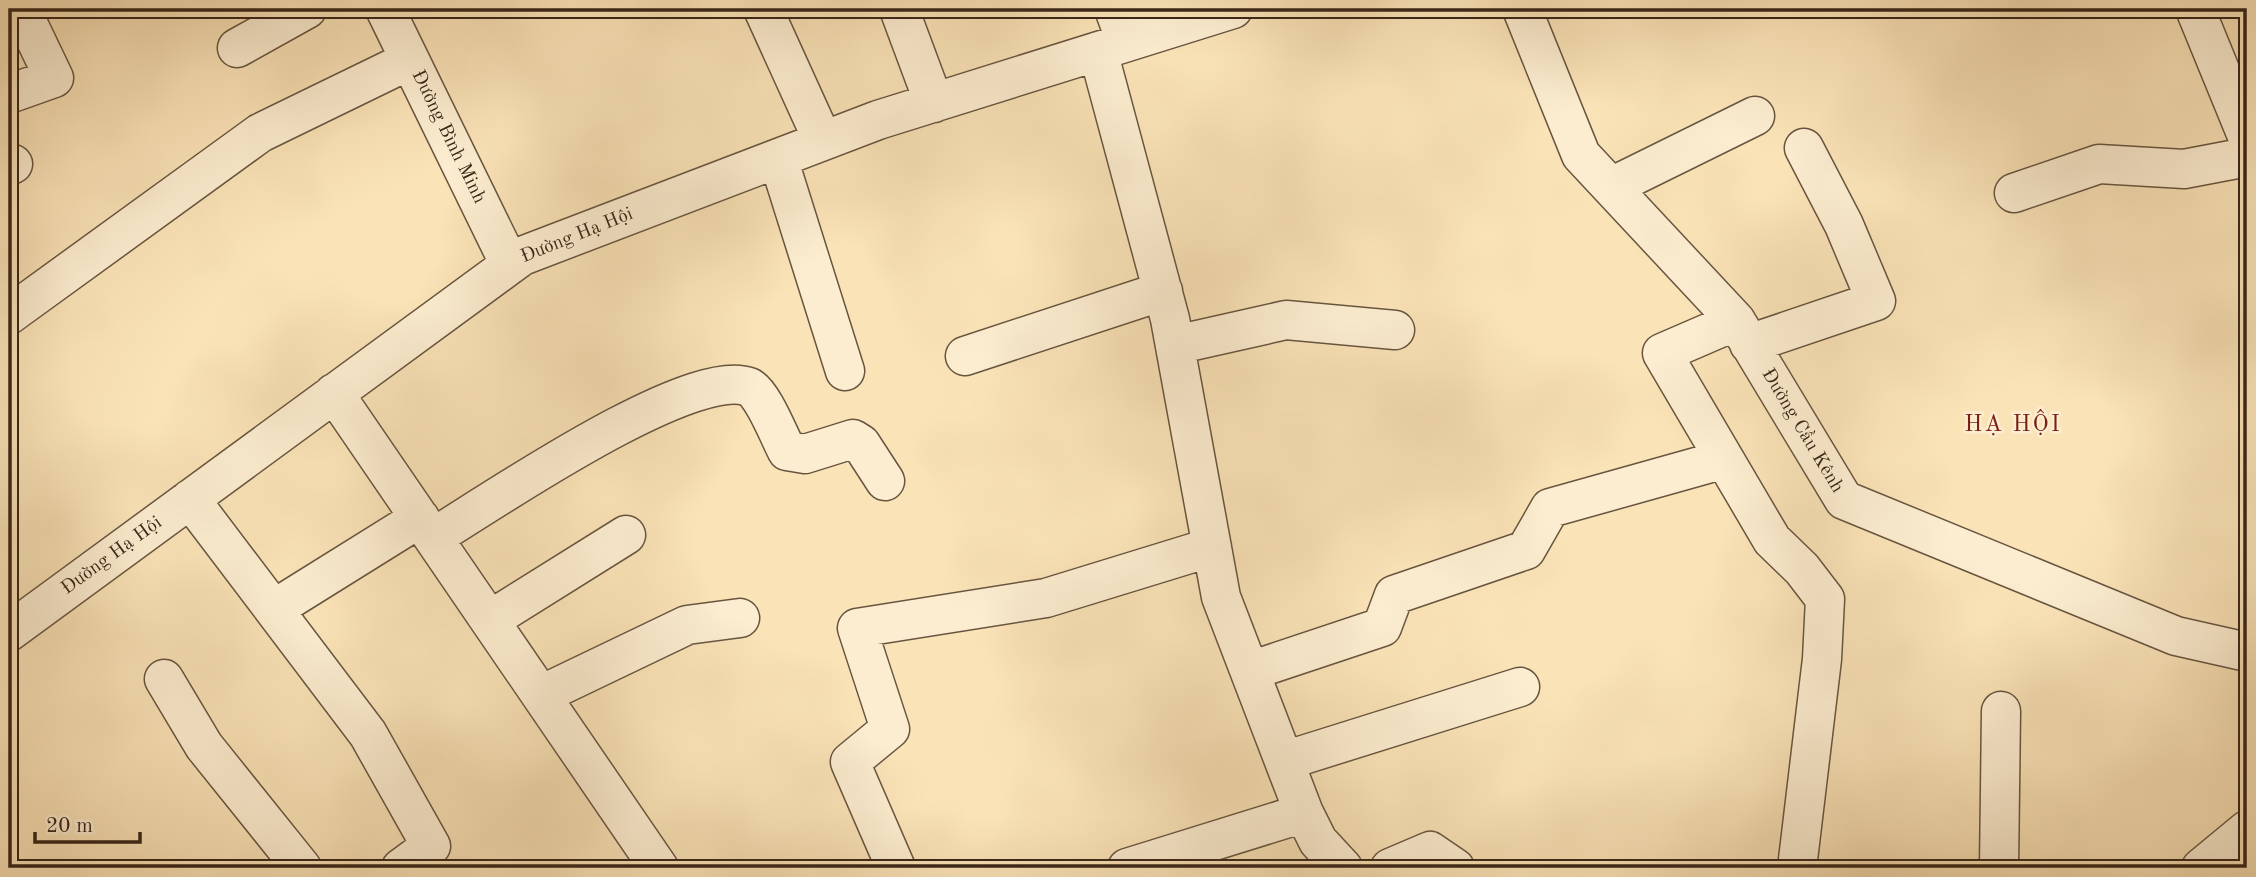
<svg xmlns="http://www.w3.org/2000/svg" width="2256" height="877" font-family="'Old Standard TT',serif">
	<style>
		.lines { fill: none; stroke-linecap: round; stroke-linejoin: round }
		.stream { stroke: #797f79; stroke-width: 10 }
		.minor-casing { stroke: #685540; stroke-width: 41 }
		.minor { stroke: #fcedd0; stroke-width: 38 }
		.labels { text-anchor: middle; dominant-baseline: central; stroke-width: 5; stroke-linejoin: round; paint-order: stroke }
		.street-label { font-size: 19px; fill: #382618; stroke: #fcedd0 }
		.quarter-label { font-size: 23px; letter-spacing: 2px; fill: #7a1f14; stroke: #fcedd0 }
	</style>
	<rect width="100%" height="100%" fill="#fae3b7"/>
	<filter id="stains"><feTurbulence type="fractalNoise" baseFrequency=".00286" numOctaves="4"/><feColorMatrix values="0 0 0 0 .2 0 0 0 0 .09 0 0 0 0 .02 0 0 0 .5 -.17"/></filter>
	<radialGradient id="worn" r=".72"><stop offset=".6" stop-color="#630" stop-opacity="0"/><stop offset="1" stop-color="#630" stop-opacity=".3"/></radialGradient>
	<g class="lines">
		<path class="stream" d="M9,866L10,868"/>
		<defs>
			<path id="minor" d="M385,9L510,265
				M763,9L823,141
				M899,9L934,103
				M1114,9L1126,42
				M1522,9L1581,155L1736,321L1844,500L2176,636L2247,652
				M2195,9L2247,136
				M237,48L307,9
				M1098,51L1170,319L1221,597L1304,813L1318,841L1343,868
				M9,94L54,78L21,9
				M778,158L845,371
				M9,166L13,164
				M1611,187L1755,116
				M2014,193L2099,164L2184,169L2247,157
				M9,315L260,133L410,60
				M1736,321L1662,353L1772,540L1802,569L1825,599L1822,659L1797,868
				M1749,344L1876,301L1844,225L1804,148
				M1175,345L1286,320L1395,330
				M965,356L1163,291
				M334,393L659,868
				M190,499L368,734L431,846L401,868
				M434,537C490,503 691,365 749,387C762,392 780,438 787,451L805,454L853,439L861,444L885,481
				M274,609L420,518
				M490,620L626,535
				M9,632L522,256L878,120L1233,9
				M1250,671L1382,627L1394,595L1526,550L1550,508L1707,464
				M164,679L204,746L302,868
				M541,695L687,625L740,618
				M1284,761L1520,687
				M896,868L850,762L890,729L857,628L1046,598L1212,547
				M1127,868L1304,813
				M1390,868L1430,851L1455,868
				M1999,868L2001,711
				M2201,868L2247,830"/>
		</defs>
		<use href="#minor" class="minor-casing"/>
		<use href="#minor" class="minor"/>
	</g>
	<g class="labels">
		<g class="street-label">
			<text transform="translate(448 137) rotate(64)">Đường Bình Minh</text>
			<text transform="translate(577 236) rotate(-22)">Đường Hạ Hội</text>
			<text transform="translate(1802 431) rotate(59)">Đường Cầu Kênh</text>
			<text transform="translate(112 556) rotate(-36)">Đường Hạ Hội</text>
		</g>
		<g class="quarter-label">
			<text x="2013" y="424">HẠ HỘI</text>
		</g>
	</g>
	<rect width="2256" height="877" fill="none" stroke="#fae3b7" stroke-width="35"/>
	<rect x="10" y="10" width="2235" height="856" fill="none" stroke="#382618" stroke-width="3.5"/>
	<rect x="18" y="18" width="2221" height="842" fill="none" stroke="#382618" stroke-width="2"/>
	<path d="M35 832v10h105v-10" fill="none" stroke="#382618" stroke-width="3.5"/>
	<text x="46" y="832" font-size="21" fill="#382618" stroke="#fcedd0" stroke-width="5" paint-order="stroke">20 m</text>
	<rect width="100%" height="100%" filter="url(#stains)"/>
	<rect width="100%" height="100%" fill="url(#worn)"/>
</svg>
